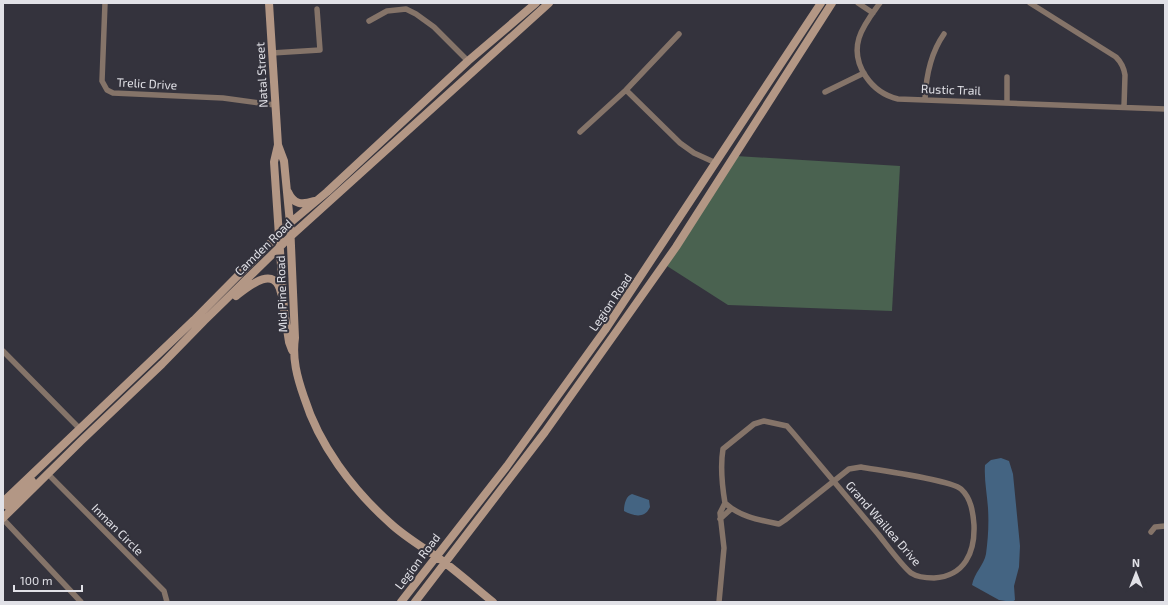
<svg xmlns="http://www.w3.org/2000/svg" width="1168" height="605" font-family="'Exo 2',sans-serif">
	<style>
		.green { fill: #4a6250 }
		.water { fill: #446482 }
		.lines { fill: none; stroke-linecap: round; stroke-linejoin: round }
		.street { stroke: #857469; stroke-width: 5.5 }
		.secondary { stroke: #b39785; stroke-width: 8 }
		.labels { text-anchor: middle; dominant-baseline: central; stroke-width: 4; stroke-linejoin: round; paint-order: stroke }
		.street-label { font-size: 12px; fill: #e1e1e7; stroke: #34333d }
	</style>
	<rect width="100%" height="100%" fill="#34333d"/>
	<path class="green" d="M736,156L900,166L892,311L728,305L667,266Z"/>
	<path class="water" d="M1001,458L1009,461L1013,474L1020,546L1019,567L1014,586L1015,600L1012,602L999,600L972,585C974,573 984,565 986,554C988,539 989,524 988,508C987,493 984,480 985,465L991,460Z
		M632,494L649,500L650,507C645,519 633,516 624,511C624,504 626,496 632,494Z"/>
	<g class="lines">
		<path class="street" d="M105,3L102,81L107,90L113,93L223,98L275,105
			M858,3L873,13
			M880,3C872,14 863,25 859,38C851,65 872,93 898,99L1165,109
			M1030,3L1116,57C1122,63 1124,68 1125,75L1124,107
			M369,21L387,11L406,9L416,14L434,27L468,61
			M272,53L320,50L317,9
			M1007,77V102
			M626,90L680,143L694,153L716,163
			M825,92L864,73
			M925,99C926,76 930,54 944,34
			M580,132L626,90L679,34
			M3,351L80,429
			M48,474L164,591L167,602
			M725,503C722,485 720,467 723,449L754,424L764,421L787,426L794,434C822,467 850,501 878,534C886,544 902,566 911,573C917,577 927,578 934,578C965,576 975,552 974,525C973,512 971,498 961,489C951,480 877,470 861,467L849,469L785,520L779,524C759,520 740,517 725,503
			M3,519L81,602
			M720,519L731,509
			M1151,532L1155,527L1165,526
			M719,602L724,548L720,513L725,503"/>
		<path class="secondary" d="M269,3L278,145L284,161L290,223L295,338C292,358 297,377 304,397C319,445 352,489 390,523C406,538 426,549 444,562C461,575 477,589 493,602
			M278,145L274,162L284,310L289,342L292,350
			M288,192C294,205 302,205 314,201
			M236,296C249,286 275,264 281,293
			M3,502L194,320L290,223L327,192L468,61L536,3
			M7,506L32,481
			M3,518L81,441L162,364L204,321L291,236L549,3
			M401,602L507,466L605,330L821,3
			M415,602L545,432L621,325L676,247L832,3"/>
	</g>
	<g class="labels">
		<g class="street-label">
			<text transform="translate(261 75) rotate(-93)">Natal Street</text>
			<text transform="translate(147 83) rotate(3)">Trelic Drive</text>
			<text transform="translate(951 89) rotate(2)">Rustic Trail</text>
			<text transform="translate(263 247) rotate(-44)">Camden Road</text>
			<text transform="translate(281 294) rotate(-92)">Mid Pine Road</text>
			<text transform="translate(610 302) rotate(-56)">Legion Road</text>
			<text transform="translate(884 523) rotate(49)">Grand Waillea Drive</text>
			<text transform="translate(118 529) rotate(45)">Inman Circle</text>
			<text transform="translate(417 561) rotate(-53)">Legion Road</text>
		</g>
	</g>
	<rect width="1168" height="605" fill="none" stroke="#e1e1e7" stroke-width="8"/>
	<g transform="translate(1136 573)" stroke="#34333d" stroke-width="3" paint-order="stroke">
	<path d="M0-3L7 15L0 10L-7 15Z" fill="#e1e1e7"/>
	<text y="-6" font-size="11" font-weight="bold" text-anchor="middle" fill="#e1e1e7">N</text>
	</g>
	<path d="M14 585v6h68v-6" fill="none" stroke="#e1e1e7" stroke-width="2"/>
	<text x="20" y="585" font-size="12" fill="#e1e1e7" stroke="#34333d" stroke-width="3" paint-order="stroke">100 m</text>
</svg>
